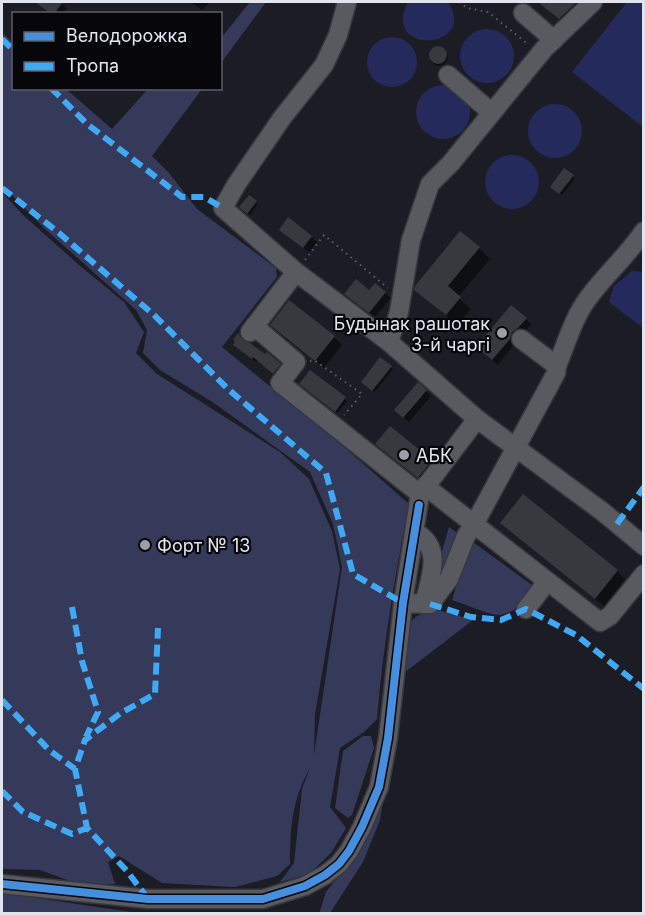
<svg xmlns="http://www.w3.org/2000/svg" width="645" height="915" font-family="Inter,sans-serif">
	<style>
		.green { fill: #353a5b }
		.water { fill: #252a5c }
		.shadow { fill: #0007 }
		.building { fill: #38393f }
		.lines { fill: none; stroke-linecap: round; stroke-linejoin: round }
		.minor-casing { stroke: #37383e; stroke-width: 21 }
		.path { stroke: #5d5e64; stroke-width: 2; stroke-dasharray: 1.5 4.5; stroke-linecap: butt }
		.minor { stroke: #595a60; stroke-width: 18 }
		.quiet { stroke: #3fa9f5; stroke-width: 6; stroke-dasharray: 12 6; stroke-linecap: butt }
		.cycleway-casing { stroke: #06060b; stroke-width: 11 }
		.cycleway { stroke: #468fdf; stroke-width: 8 }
		.poi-dot { fill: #9d9ea7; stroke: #06060b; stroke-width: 2 }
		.labels { text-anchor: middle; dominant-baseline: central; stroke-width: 4.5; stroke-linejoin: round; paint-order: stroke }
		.poi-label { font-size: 18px; fill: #e2e4ed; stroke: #06060b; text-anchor: start }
	</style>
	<rect width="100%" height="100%" fill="#1c1d24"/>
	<path class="green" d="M250,2H266L221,63V38Z
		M4,34L13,43L14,88L66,89L112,129L148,89H202L152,156L169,173L197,209L276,268L277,277L222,347L351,453L409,504C395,575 383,646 377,719L364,732L340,748L330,807L346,828L331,853L309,874L280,882L294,863L302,789L310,768C292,800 290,827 290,864L277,876L235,887L162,883L119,856L108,862L115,884H78L40,870L2,869V192L23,215L79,265L124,302L144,332L136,353L157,374L280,452L309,479L332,531L340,569L315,714L314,755L342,567L333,524L310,472L214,403L160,370L143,353L147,330L136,310L45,229L2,185V38Z
		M449,527L460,535L446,578L430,594Z
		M470,540L536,588C530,599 512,615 498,615C489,615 462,603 452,600Z
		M434,609L473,620L400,676L407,625L417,616Z
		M363,736H371L374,748L352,815L348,818L335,808L343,751Z
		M389,764L380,820L363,862L330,913L319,914L326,892L359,850Z
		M2,893L138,913H2Z"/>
	<path class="water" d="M408,2H448C479,50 380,56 408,2Z
		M627,2H643V127L572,72Z
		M460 56a27 27 0 1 1 54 0a27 27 0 1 1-54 0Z
		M367 62a25 25 0 1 1 50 0a25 25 0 1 1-50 0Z
		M416 112a27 27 0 1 1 54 0a27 27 0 1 1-54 0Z
		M528 131a27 27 0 1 1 54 0a27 27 0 1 1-54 0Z
		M485 182a27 27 0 1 1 54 0a27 27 0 1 1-54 0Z
		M632,271L643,272V328L609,302L614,286Z"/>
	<path class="shadow" d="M48,2H59L67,8L63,14H51L44,7Z
		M191,2H210L202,10Z
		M539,2H588L565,23Z
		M430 57a9 9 0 1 1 18 0a9 9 0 1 1-18 0Z
		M565,170L575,179L562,195L554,189Z
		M249,197L258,204L250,215L241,207Z
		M289,219L317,242L309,252L286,235Z
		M479,248L490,259L458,297L471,309L457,325L416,289Z
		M376,285L391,298L375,317L351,299L369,292Z
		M526,319L531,324L498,365L483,353Z
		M280,333L334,337L342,345L324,368Z
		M244,343L283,369L277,377L258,360L256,362L238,348Z
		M381,359L393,369L375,392L363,382Z
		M418,384L431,396L409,422L401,415Z
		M303,386L345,399L347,401L337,413Z
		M382,449L431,461L436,466L424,482Z
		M510,531L617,571L625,579L604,606Z"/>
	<path class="building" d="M35,2H63L54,14H51Z
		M538,2H577L559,19Z
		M429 55a9 9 0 1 1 18 0a9 9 0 1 1-18 0Z
		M564,168L574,175L559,194L550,187Z
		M249,195L257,201L247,214L239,207Z
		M288,217L312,236L303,248L279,230Z
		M460,231L480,247L448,286L461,297L446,315L414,290L415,286Z
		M356,279L369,290L375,283L386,292L369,313L344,294Z
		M289,300L335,336L315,361L270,325Z
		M511,305L527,318L518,328L512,332L510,339L492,360L476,347Z
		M238,333L244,341L250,343L265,354L267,352L281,364L273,374L253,357L252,359L233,345L235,341L233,340Z
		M380,357L392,366L372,391L361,382Z
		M310,370L346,397L335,412L299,384Z
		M418,382L427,390L403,418L394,410Z
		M390,426L432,460L418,478L375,444Z
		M523,494L618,570L595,599L500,523Z"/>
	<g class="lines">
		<defs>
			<path id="minor" d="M347,2L338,35L324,65L282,118L236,185L223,208L296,272L389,342L477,419L603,512L644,546
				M523,13L554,40
				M448,75L492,113
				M254,326L296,362L280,383L420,494
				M250,332L296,272
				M389,342L399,312L411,240L430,184L451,163L544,49L593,2
				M557,366C566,344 574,316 589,297C606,274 627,256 644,231
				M425,486L600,622L610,616L644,574
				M415,532C444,548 430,578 424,604
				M403,603L430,604L449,579L466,536L475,523L556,373L557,366L521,339
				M526,609L540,591L546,580
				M2,884L148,899H263L305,886L325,875L339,864L349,851L362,827L379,787L388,738L403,603L420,494L477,419"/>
		</defs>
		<use href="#minor" class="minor-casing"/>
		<path class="path" d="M459,2L467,8L488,12L529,45
			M305,260L324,235L388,288
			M310,361L314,360L362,394L344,415"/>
		<use href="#minor" class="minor"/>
		<path class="quiet" d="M2,39L14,51
			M51,88L87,124L182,197H204L223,208
			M2,188L59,233L154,315L228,389L326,473L353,574L403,603
			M617,524L644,487
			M430,604L471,617L501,620L526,609L576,635L644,689
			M72,607L82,661L98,712L86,737
			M2,700L49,750L75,769
			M2,791L23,812L72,834L87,828
			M148,899L127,871L87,828L75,769L85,740L121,713L155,694L158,628"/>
		<defs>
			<path id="cycleway" d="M2,884L148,899H263L305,886L325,875L339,864L349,851L362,827L379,787L388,738L403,603L419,505"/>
		</defs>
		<use href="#cycleway" class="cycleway-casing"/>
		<use href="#cycleway" class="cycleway"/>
	</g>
	<g class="poi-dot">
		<circle cx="502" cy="333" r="6"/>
		<circle cx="404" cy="455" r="6"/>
		<circle cx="145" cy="545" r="6"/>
	</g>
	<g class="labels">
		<g class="poi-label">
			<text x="490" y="323" text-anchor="end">Будынак рашотак<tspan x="490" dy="21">3-й чаргі</tspan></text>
			<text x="416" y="455">АБК</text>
			<text x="157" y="545">Форт № 13</text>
		</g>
	</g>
	<rect width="645" height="915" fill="none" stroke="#e2e4ed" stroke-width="6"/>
	<rect x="12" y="12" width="210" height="78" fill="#06060b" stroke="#5e5f65" stroke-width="1.5"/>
	<rect x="24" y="32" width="30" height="9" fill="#468fdf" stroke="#5e5f65" stroke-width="1.5"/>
	<text x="66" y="42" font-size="18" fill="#e2e4ed">Велодорожка</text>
	<rect x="24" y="62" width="30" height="9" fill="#3fa9f5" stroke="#5e5f65" stroke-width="1.5"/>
	<text x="66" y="72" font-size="18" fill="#e2e4ed">Тропа</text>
</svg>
